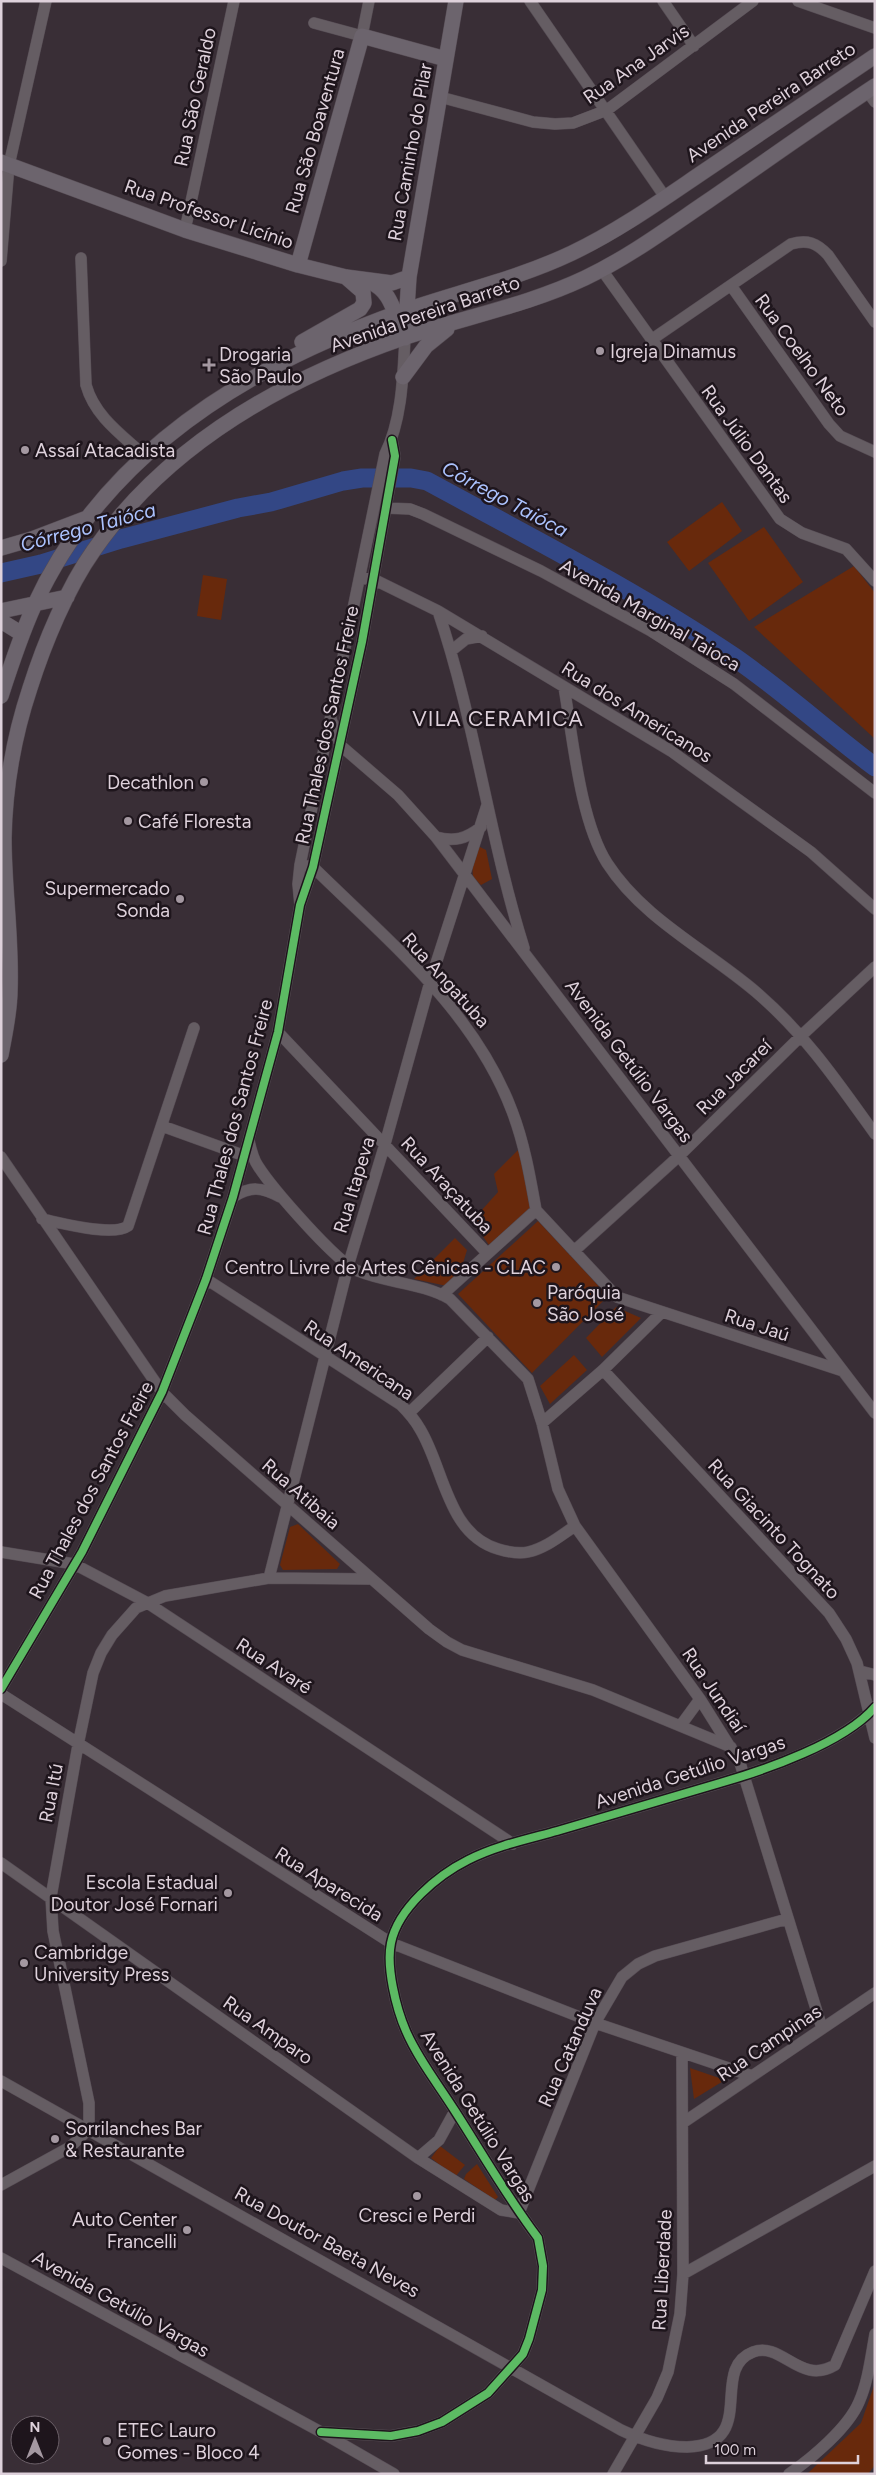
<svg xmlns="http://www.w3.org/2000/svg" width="876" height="2475" font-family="Figtree,sans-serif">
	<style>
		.green { fill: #68290c }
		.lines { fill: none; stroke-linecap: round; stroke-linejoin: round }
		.river { stroke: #334785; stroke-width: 19 }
		.minor-casing { stroke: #554b53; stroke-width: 12 }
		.major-casing { stroke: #554b53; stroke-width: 16 }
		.minor { stroke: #655d63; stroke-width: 11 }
		.major { stroke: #6c646d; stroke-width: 15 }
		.cycleway-casing { stroke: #1e151c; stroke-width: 11 }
		.cycleway { stroke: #5cba63; stroke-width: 8 }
		.poi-dot { fill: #a498a1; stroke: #1e151c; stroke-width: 2 }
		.labels { text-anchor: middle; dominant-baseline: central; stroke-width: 5; stroke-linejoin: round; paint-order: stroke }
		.street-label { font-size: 19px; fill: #ded1db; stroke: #1e151c }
		.poi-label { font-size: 19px; fill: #ded1db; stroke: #1e151c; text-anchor: start }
		.water-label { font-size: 20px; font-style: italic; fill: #acc3ff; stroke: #1e151c }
		.quarter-label { font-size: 21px; letter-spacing: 1px; fill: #ded1db; stroke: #1e151c }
	</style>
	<rect width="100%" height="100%" fill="#392e36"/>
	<path class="green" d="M722,502L742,531L689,571L667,542Z
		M764,527L803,582L749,621L708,563Z
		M854,566L875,593V739L754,627Z
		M203,575L227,579L221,620L197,616Z
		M480,847L486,850L492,879L481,885L473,877L472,862L476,849Z
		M519,1149L531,1208L489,1245L472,1221L498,1192L494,1174Z
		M538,1221L608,1296L532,1373L458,1294Z
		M455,1238L467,1250L460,1273L447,1286L414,1279Z
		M616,1307L641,1318L602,1357L586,1338Z
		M574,1355L587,1370L550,1404L540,1386Z
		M298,1524L340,1564L337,1569L283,1570L280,1565L290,1527Z
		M690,2068L725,2080L694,2099Z
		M440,2146L465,2165L455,2177L431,2158Z
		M477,2164L498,2197L495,2200L464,2179L466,2174Z
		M875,2383V2465L868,2474H807L861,2423Z"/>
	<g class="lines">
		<path class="river" d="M1,573L41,564L121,539L238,508L271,502L343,481L362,478H411L427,481C530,537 636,591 734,657C783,691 827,731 875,767"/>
		<defs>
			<path id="minor" d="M530,1L665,197
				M663,1L694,46
				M798,1L875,28
				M314,23L362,36L369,1
				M867,91L875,102
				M440,97L533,122L555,124L573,123L607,110L753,1
				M185,230L234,1
				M81,258L86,385C95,417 122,435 146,457
				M1,261L9,165L46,1
				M602,270L780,519L802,533L846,549L875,581
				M732,287L829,424L840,436L875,452
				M651,340L791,244C807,239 817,243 828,255L875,322
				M386,508L410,509L423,514L541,571L651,631L734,684L875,793
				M360,577L375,580L438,611L671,751L811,852L875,909
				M438,611C475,720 489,837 524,948
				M451,651L466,639L482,636
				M564,687C573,739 580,820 607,863C643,919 707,950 756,992C806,1035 837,1081 875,1134
				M331,719L340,745L398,795L436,837L875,1413
				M436,837C454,842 466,839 481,827
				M307,866L313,867C388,941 474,1010 512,1111C524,1142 530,1176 536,1210
				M300,905L298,884L300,865L385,454C402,420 403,376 405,338
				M278,1032L487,1253
				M162,1126L245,1156
				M249,1141C251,1150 253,1159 258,1166C272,1188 337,1263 358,1271C387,1283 422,1283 450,1299L528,1379L542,1423L558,1489L575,1526L700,1699L740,1763L822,2028
				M1,1157L162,1392L185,1415L429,1629L447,1642L462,1650L593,1690L731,1747
				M233,1197C251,1186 261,1187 280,1197
				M536,1210L617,1297L843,1371
				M42,1219C61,1223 113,1237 128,1226L194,1028
				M574,1251L679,1156L802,1035L875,967
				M206,1279L401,1405C408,1412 415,1420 420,1429C444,1468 447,1534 498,1549C508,1552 519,1554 528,1552C546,1548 560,1536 575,1526
				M442,1295L536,1210
				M603,1370L829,1613L846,1639L857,1663L875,1738
				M409,1413L488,1337
				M542,1423L603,1370L661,1313
				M1,1552L74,1564L146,1602L513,1844
				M269,1578L348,1266L385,1144L430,982L487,805
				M860,1671L875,1675
				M1,1689L82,1552L162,1392L206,1279L233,1197L278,1032L300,905L313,867L362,642L395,456L392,440
				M1,1694L391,1943L595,2023L752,2076
				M681,1725L700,1699
				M1,1863L418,2158L501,2210L519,2213L595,2023L622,1977L638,1964L655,1956L787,1919
				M1,2081L621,2430C642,2440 663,2447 687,2447C760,2445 708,2369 753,2352C782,2341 800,2386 835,2365L875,2271
				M684,2122L875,1993
				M418,2158L439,2140L455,2111
				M1,2185L70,2147L89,2129V2103L53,1931L51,1897L78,1745L93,1673L101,1653L112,1635L136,1608L165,1596L269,1578L371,1579
				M1,2258L321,2432L394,2474
				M683,2274L875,2166
				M321,2432L391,2436L418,2431L442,2422L488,2393L523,2354L529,2339L542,2290L543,2266L538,2238C507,2197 482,2153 455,2111C438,2084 418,2059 406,2031C396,2008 386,1967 391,1943C398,1908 438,1875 468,1860C495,1846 528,1839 557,1831C611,1815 666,1799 720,1783C765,1770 844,1743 875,1707
				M613,2474L657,2398L668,2372L680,2314L683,2274L682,2054
				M789,2474C812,2458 848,2428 859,2402C868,2382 871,2356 875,2334"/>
			<path id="major" d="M1,162L185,230L298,265L346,277L392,283L409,277
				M298,265L362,36L446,59
				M370,282C388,290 392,305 399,323
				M405,338L409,277L456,1
				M302,342L360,309L364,303L363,292L347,278
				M403,377L426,346L447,329
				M1,548L32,539L87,518
				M1,611L67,597
				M1,621L22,634
				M1,696C11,665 21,635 34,606C101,460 235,373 381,319C444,295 511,282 572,253C620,230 663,199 706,170C763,132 819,94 875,56
				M1,1055C5,1033 10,1012 10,990C12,939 4,889 4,838C5,788 14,736 30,688C44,644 67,588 94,550C168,444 286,378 406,337C465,317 528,305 585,278C629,257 668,228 708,201C763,163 819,123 875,86"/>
		</defs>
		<use href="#minor" class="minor-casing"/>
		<use href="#major" class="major-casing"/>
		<use href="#minor" class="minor"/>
		<use href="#major" class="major"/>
		<defs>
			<path id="cycleway" d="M1,1689L82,1552L162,1392L206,1279L233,1197L278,1032L300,905L313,867L362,642L395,456L392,440
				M321,2432L391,2436L418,2431L442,2422L488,2393L523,2354L529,2339L542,2290L543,2266L538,2238C507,2197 482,2153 455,2111C438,2084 418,2059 406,2031C396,2008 386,1967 391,1943C398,1908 438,1875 468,1860C495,1846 528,1839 557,1831C611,1815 666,1799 720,1783C765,1770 844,1743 875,1707"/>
		</defs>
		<use href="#cycleway" class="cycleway-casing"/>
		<use href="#cycleway" class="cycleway"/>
	</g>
	<g class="poi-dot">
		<circle cx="600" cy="351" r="5"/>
		<path d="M206.5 357.5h5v5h5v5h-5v5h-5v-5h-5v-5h5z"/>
		<circle cx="25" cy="450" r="5"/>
		<circle cx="204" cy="782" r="5"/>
		<circle cx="128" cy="821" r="5"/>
		<circle cx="180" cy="899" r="5"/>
		<circle cx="556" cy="1267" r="5"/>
		<circle cx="537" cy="1303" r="5"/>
		<circle cx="228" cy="1893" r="5"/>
		<circle cx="24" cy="1963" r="5"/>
		<circle cx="55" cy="2139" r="5"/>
		<circle cx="417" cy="2196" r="5"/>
		<circle cx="187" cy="2230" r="5"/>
		<circle cx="107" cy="2441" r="5"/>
	</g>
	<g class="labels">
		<g class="street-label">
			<text transform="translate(636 64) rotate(-35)">Rua Ana Jarvis</text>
			<text transform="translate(195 97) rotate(-78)">Rua São Geraldo</text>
			<text transform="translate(771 102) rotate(-34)">Avenida Pereira Barreto</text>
			<text transform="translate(315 131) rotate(-74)">Rua São Boaventura</text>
			<text transform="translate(410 152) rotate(-80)">Rua Caminho do Pilar</text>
			<text transform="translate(209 214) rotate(19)">Rua Professor Licínio</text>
			<text transform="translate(425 314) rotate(-19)">Avenida Pereira Barreto</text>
			<text transform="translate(802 355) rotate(54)">Rua Coelho Neto</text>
			<text transform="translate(747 444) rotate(54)">Rua Júlio Dantas</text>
			<text transform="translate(650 615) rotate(30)">Avenida Marginal Taioca</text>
			<text transform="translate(637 712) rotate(32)">Rua dos Americanos</text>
			<text transform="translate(327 725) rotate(-78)">Rua Thales dos Santos Freire</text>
			<text transform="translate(446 980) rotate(48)">Rua Angatuba</text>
			<text transform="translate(629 1061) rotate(53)">Avenida Getúlio Vargas</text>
			<text transform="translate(734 1077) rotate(-45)">Rua Jacareí</text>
			<text transform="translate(235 1117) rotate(-75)">Rua Thales dos Santos Freire</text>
			<text transform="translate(354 1185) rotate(-73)">Rua Itapeva</text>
			<text transform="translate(447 1185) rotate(47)">Rua Araçatuba</text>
			<text transform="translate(757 1325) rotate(18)">Rua Jaú</text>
			<text transform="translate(359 1360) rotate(34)">Rua Americana</text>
			<text transform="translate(91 1490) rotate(-62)">Rua Thales dos Santos Freire</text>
			<text transform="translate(301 1494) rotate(41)">Rua Atibaia</text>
			<text transform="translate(774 1529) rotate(47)">Rua Giacinto Tognato</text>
			<text transform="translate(274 1666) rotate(33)">Rua Avaré</text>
			<text transform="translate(714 1690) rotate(56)">Rua Jundiaí</text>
			<text transform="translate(690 1772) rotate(-18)">Avenida Getúlio Vargas</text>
			<text transform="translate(51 1793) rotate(-79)">Rua Itú</text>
			<text transform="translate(329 1884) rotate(32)">Rua Aparecida</text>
			<text transform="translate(268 2030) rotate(35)">Rua Amparo</text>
			<text transform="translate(769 2043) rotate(-34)">Rua Campinas</text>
			<text transform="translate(570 2047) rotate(-66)">Rua Catanduva</text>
			<text transform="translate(478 2116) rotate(58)">Avenida Getúlio Vargas</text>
			<text transform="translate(327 2242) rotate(29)">Rua Doutor Baeta Neves</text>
			<text transform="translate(662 2270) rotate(-87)">Rua Liberdade</text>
			<text transform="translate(121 2304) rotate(29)">Avenida Getúlio Vargas</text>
		</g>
		<g class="poi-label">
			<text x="610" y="351">Igreja Dinamus</text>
			<text x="219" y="354">Drogaria<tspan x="219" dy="22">São Paulo</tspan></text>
			<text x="35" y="450">Assaí Atacadista</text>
			<text x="194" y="782" text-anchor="end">Decathlon</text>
			<text x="138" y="821">Café Floresta</text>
			<text x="170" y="888" text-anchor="end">Supermercado<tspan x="170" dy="22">Sonda</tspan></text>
			<text x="546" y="1267" text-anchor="end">Centro Livre de Artes Cênicas - CLAC</text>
			<text x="547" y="1292">Paróquia<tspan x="547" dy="22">São José</tspan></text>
			<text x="218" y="1882" text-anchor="end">Escola Estadual<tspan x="218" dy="22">Doutor José Fornari</tspan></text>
			<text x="34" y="1952">Cambridge<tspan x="34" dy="22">University Press</tspan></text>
			<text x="65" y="2128">Sorrilanches Bar<tspan x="65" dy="22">&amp; Restaurante</tspan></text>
			<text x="417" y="2215" text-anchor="middle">Cresci e Perdi</text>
			<text x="177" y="2219" text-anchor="end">Auto Center<tspan x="177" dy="22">Francelli</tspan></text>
			<text x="117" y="2430">ETEC Lauro<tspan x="117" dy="22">Gomes - Bloco 4</tspan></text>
		</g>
		<g class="water-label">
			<text transform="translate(505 499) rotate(28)">Córrego Taióca</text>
			<text transform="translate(88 527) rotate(-15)">Córrego Taióca</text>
		</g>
		<g class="quarter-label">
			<text x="498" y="718">VILA CERAMICA</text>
		</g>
	</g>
	<rect width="876" height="2475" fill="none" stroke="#ded1db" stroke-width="5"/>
	<g transform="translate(35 2440)"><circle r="24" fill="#1e151c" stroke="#6b6068"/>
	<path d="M0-4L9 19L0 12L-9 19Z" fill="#a498a1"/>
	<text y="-8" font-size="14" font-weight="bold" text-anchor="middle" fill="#ded1db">N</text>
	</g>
	<path d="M706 2455v8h152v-8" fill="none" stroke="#ded1db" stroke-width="2.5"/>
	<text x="714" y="2455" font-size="15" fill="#ded1db" stroke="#1e151c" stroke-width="4" paint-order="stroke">100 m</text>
</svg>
